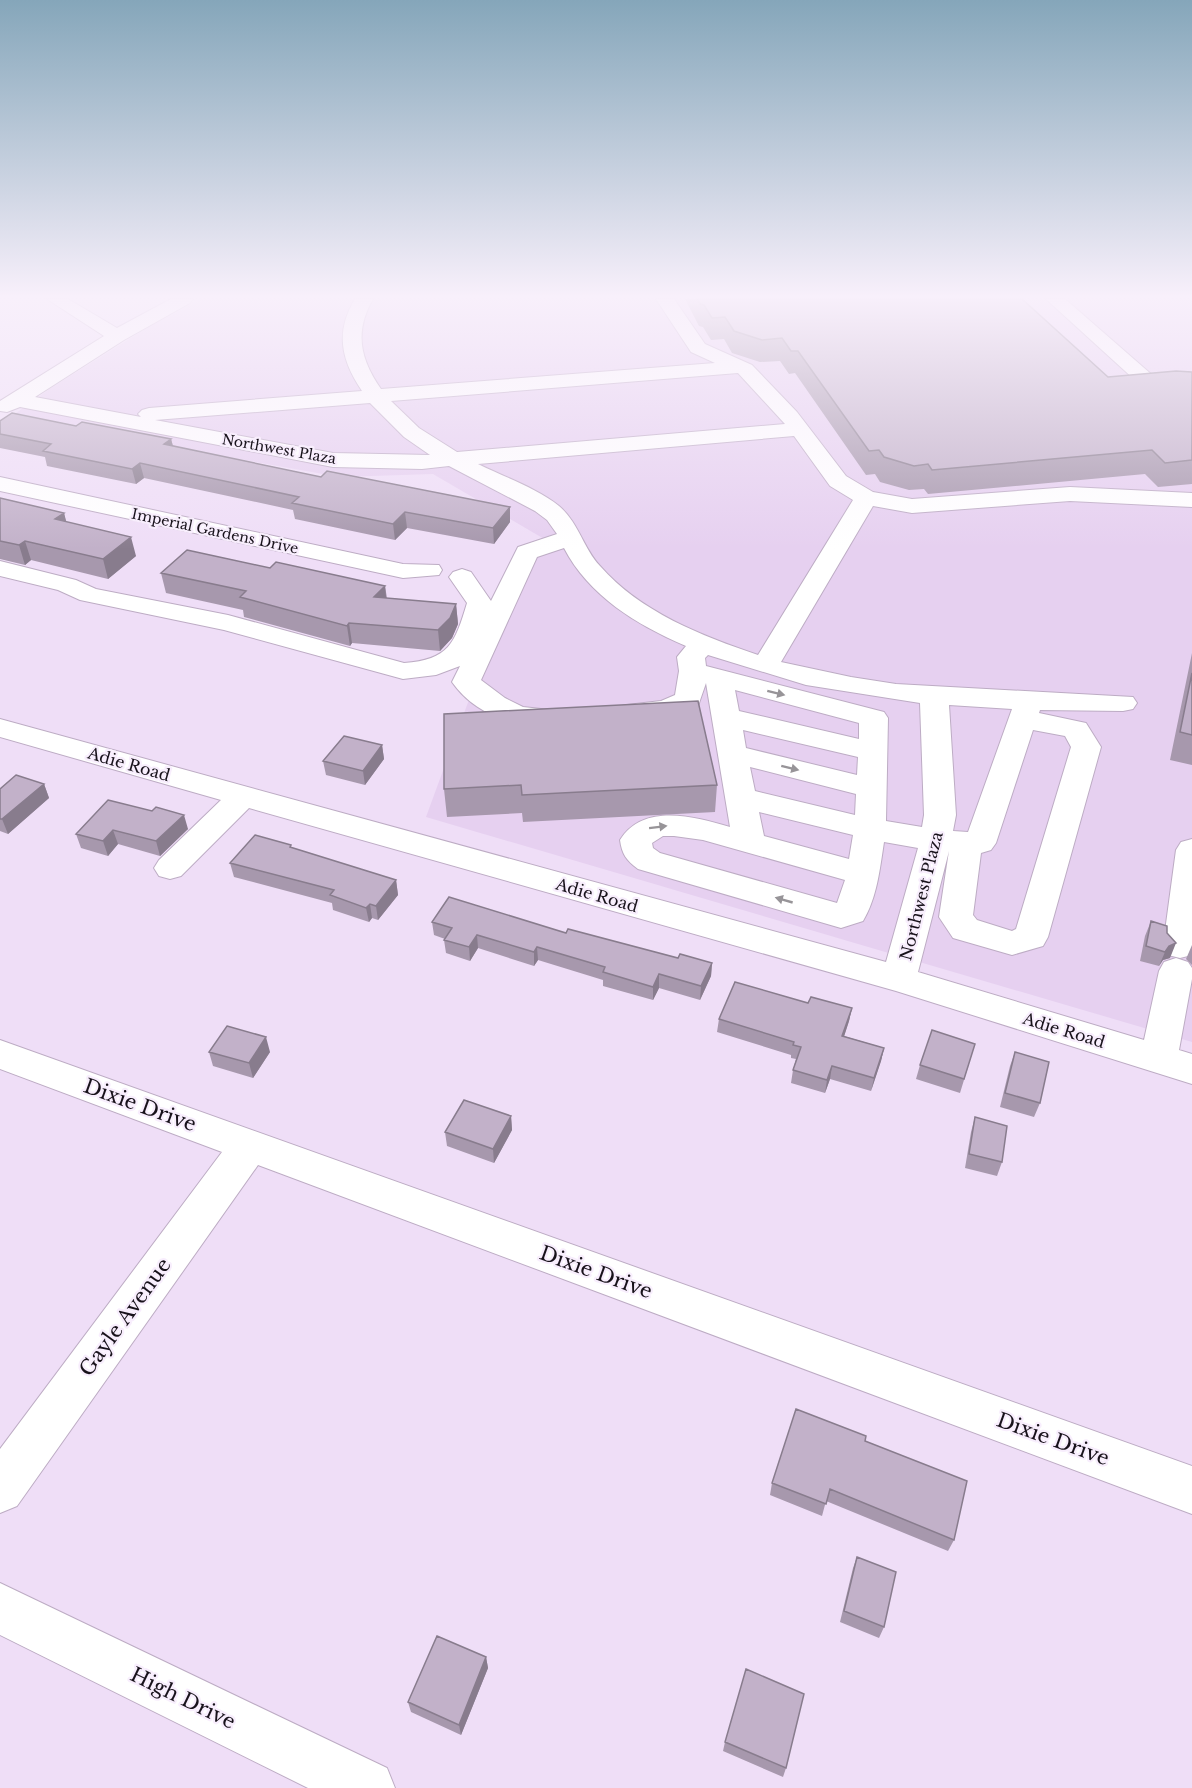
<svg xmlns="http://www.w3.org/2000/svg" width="1192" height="1788" font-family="'Libre Baskerville',serif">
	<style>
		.built { fill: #e6d0f0 }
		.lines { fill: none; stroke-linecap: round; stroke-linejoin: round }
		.minor-casing { stroke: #bdacc4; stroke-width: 2 }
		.minor { fill: #fff; fill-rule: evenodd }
		.wall { fill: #a798ad }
		.shaded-wall { fill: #887c8d }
		.building { fill: #c2b1c9; stroke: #887c8d; stroke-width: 1.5 }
		.oneway { fill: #979498 }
		.labels { text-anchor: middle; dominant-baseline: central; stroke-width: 4.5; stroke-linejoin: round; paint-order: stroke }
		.far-street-label { font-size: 14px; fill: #18121b; stroke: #f8eefd }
		.street-label { font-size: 16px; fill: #18121b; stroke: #f8eefd }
		.near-street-label { font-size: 20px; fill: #18121b; stroke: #f8eefd }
	</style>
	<rect width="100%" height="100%" fill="#efdef7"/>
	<path class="built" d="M202,299H1192V1042L426,817L511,585L551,543L433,474L340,477L9,418L51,388L150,326Z"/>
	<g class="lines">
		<defs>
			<path id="minor" d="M47,299H68L117,328L171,299H193L190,303L124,340L35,397L141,417L138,414L142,410L149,408L362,391C341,360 335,332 355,299H373C354,332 360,359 381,389L715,363L691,352L656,299H674L705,344L752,365L797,412L846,476L873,492L912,499L1070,487L1192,493V507L1070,501L912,513L873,506L781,662L851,677L896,684L1133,697L1137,703L1133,709L1123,711L1040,710L1039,713L1086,723L1101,747L1048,937L1043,946L1012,955L953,938L939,917L949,851L918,972L1144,1040L1159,971L1164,962L1176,958L1188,962L1192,968V979L1179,1050L1192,1054V1084L896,991L249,808L181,876L170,879L159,876L154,868L159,860L221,800L0,737V719L886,962L918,848L884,842C880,868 877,898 863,921L841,928L638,869C626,860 622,854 620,840C644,802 695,817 730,827L706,683L698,706C675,715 652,723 627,717L623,711L627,705L661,701L675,695L679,671L677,657L686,646C637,625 589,596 564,548L537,557L481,680L505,698L523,707L559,711L563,717L559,723C521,733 474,714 452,682L460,666L436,675L403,679L224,630L80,600L58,590L0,576V561L76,580L96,589L228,615L404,663C449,660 455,643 467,603L449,577L453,572L462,569L471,572L491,601L518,547L557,534L547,520L535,511L449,466L422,469L333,467L20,407L7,412L0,411V401L104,336ZM738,373L785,424L457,452L419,428L391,401ZM370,403L404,437L430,455L333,453L155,420ZM794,436L830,486L853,500L758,655C702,636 640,612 600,566C583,548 579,523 559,506C537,488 504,477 478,464ZM708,655L806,685L920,703L924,815L922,827L886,821L888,718L884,712L706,666L705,658ZM735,690L859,723V739L739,711ZM949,705L1012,709L968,832L953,831L956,815ZM743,730L858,757L857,775L746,748ZM1033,730L1065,736L1071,747L1016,929L1012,931L977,920L973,915L981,853L991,850L996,843ZM750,767L856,794L855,815L755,791ZM759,812L853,835L849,859L764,836ZM674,836L703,840L845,880L837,903L660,853L653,848L652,843L663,836Z
				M1046,299H1065L1159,381H1192V393L1147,391Z
				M0,477L403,564L439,565L442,570L439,575L403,578L0,491Z
				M1192,839V955L1180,958L1168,955L1163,946L1176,850L1181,842Z
				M0,1040L1192,1466V1514L258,1165L17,1506L0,1513V1449L222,1152L0,1069Z
				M0,1583L387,1768L395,1788H308L0,1635Z"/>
		</defs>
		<use href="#minor" class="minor-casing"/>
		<use href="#minor" class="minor"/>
	</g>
	<path class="wall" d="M685,299H1022L1108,377L1192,372V484L1158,487L1145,474L928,494L924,489L909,490L880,482L875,474L866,475L795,373L789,374L780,361L760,362L732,353L724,339L711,340L703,327L699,326Z
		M0,421L76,426L171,439L173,446L321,477L510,507V522L494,544L407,528L395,540L295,519L293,510L144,478L136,484L47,466L45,457L0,448Z
		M0,498L64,513L66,522L136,556L108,579L31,560L25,565L0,559Z
		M270,568L385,586L387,598L456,604L458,624L452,638L440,651L352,643L350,646L244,617L243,610L166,593L161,573Z
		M1192,653V765L1170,760Z
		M444,714L717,785L715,812L523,822L522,813L447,817L444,789Z
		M382,745L384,759L365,785L326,775L323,761Z
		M44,784L49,798L8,834L0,831V789Z
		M108,800L188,829L160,856L118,844L108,856L81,848L76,834Z
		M291,845L292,848L396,880L398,895L378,920L372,918L369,922L333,910L332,903L234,877L230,863Z
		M1151,921L1167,933L1170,958L1163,960L1159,966L1140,961L1145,936Z
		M432,922L566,933L678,958L712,963L711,976L700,1000L659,988L653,1000L603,986V980L538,960L534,966L478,948L470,961L446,953L444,940L445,939L434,935Z
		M1192,945V965L1186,959Z
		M808,1003L852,1008L849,1021L844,1036L884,1048L881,1061L871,1091L830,1079L825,1093L791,1083L793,1070L796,1059L791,1058V1055L717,1032L719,1019Z
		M975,1044L960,1093L916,1079L920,1065Z
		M209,1052H270L253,1078L213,1066Z
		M1015,1052L1040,1103L1034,1117L1000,1107L1010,1066Z
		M511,1116L512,1130L494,1163L447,1146L445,1132Z
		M975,1117L1002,1162L997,1176L965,1168L971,1132Z
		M865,1441L954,1540L948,1551L826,1501L822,1516L770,1495L772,1483Z
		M857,1557L884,1627L879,1638L840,1622L853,1568Z
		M486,1657L488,1668L461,1735L411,1712L408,1702Z
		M725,1742L786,1768L783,1777L723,1751Z"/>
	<path class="shaded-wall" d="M171,439L175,454L164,444Z
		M140,463L144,478L136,484L132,469Z
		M510,507V522L494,544L493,528Z
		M405,512L407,528L395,540L393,524Z
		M64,513L69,532L55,519Z
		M131,537L136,556L108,579L103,559Z
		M25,541L31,560L25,565L19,545Z
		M385,586L387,606L374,597Z
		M456,604L458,624L452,638L440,651L438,630Z
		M349,623L352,643L350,646L347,626Z
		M382,745L384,759L365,785L363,771Z
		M44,784L49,798L8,834L2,819Z
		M184,815L188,829L160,856L156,841Z
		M113,830L118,844L108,856L103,841Z
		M396,880L398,895L378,920L376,906Z
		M370,904L372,918L369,922L366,908Z
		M477,935L478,948L470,961L469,947Z
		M1176,943L1170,958L1163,960L1159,966L1165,952L1169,946Z
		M537,947L538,960L534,966V952Z
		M712,963L711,976L700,1000L701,986Z
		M659,974V988L653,1000V987Z
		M852,1008L849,1021L840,1049L842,1036Z
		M266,1037L270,1052L253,1078L249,1063Z
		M884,1048L881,1061L871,1091L874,1078Z
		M832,1066L830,1079L825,1093L827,1080Z
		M511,1116L512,1130L494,1163L493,1149Z
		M486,1657L488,1668L461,1735L459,1725Z"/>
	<path class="building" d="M697,299H1022L1108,377L1176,371L1192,372V460L1165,463L1152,450L932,470L928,464L914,466L884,457L879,450L869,451L798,351H791L782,338L762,340L734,331L725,317L712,318L704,305L700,304Z
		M12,413L76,426L82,422L171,439L164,444L321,477L327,471L510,507L493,528L405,512L393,524L292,503L299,497L140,463L132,469L43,451L51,444L0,434V421Z
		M0,498L64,513L55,519L131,537L103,559L25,541L19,545L0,541Z
		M187,550L270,568L276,562L385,586L374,597L456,604L450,618L438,630L349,623L347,626L240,597L246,591L161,573Z
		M1192,673V735L1180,732Z
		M698,701L717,785L522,795L521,785L444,789V714Z
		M344,736L382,745L363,771L323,761Z
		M16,775L44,784L2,819H0V789Z
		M108,800L152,811L156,807L184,815L156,841L113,830L103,841L76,834Z
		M255,835L291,845L290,847L396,880L376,906L370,904L366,908L330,895L334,890L230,863Z
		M449,897L566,933L568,929L678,958L680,954L712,963L701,986L659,974L653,987L603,972L605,967L537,947L534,952L477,935L469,947L444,940L452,928L432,922Z
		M1151,921L1167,926V933L1176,943L1169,946L1165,952L1146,946Z
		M735,982L808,1003L811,997L852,1008L842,1036L884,1048L874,1078L832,1066L827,1080L793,1070L801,1047L793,1045L794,1042L719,1019Z
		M227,1026L266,1037L249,1063L209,1052Z
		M932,1030L975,1044L964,1079L920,1065Z
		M1015,1052L1049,1062L1040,1103L1005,1093Z
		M464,1100L511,1116L493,1149L445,1132Z
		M975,1117L1007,1126L1002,1162L969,1154Z
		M796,1409L866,1436L865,1441L967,1481L954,1540L830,1489L826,1504L772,1483Z
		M857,1557L896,1572L884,1627L844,1611Z
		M437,1636L486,1657L459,1725L408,1702Z
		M746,1669L804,1694L786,1768L725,1742Z"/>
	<defs><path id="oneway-solid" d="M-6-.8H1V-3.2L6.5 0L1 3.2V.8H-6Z" transform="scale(1.5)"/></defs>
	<g class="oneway">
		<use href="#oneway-solid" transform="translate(776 693) rotate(14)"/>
		<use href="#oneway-solid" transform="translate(790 768) rotate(14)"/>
		<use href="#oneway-solid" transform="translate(658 827) rotate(-7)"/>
		<use href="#oneway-solid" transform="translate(784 900) rotate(-164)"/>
	</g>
	<linearGradient id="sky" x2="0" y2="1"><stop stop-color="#85a6ba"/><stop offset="0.54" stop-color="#f8f0fb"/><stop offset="1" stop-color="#f8f0fb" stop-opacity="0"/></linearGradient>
	<rect width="1192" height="549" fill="url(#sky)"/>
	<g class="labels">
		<g class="far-street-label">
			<text transform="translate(279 449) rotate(10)">Northwest Plaza</text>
			<text transform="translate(215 531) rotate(12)">Imperial Gardens Drive</text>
		</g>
		<g class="street-label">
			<text transform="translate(129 764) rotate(16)">Adie Road</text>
			<text transform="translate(597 895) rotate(16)">Adie Road</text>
			<text transform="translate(921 896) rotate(-76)">Northwest Plaza</text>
			<text transform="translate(1064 1030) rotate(17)">Adie Road</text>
		</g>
		<g class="near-street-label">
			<text transform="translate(140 1105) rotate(20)">Dixie Drive</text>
			<text transform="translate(596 1272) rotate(20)">Dixie Drive</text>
			<text transform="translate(125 1317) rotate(-54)">Gayle Avenue</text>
			<text transform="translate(1053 1439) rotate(20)">Dixie Drive</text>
			<text transform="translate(183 1698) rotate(26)">High Drive</text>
		</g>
	</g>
</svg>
